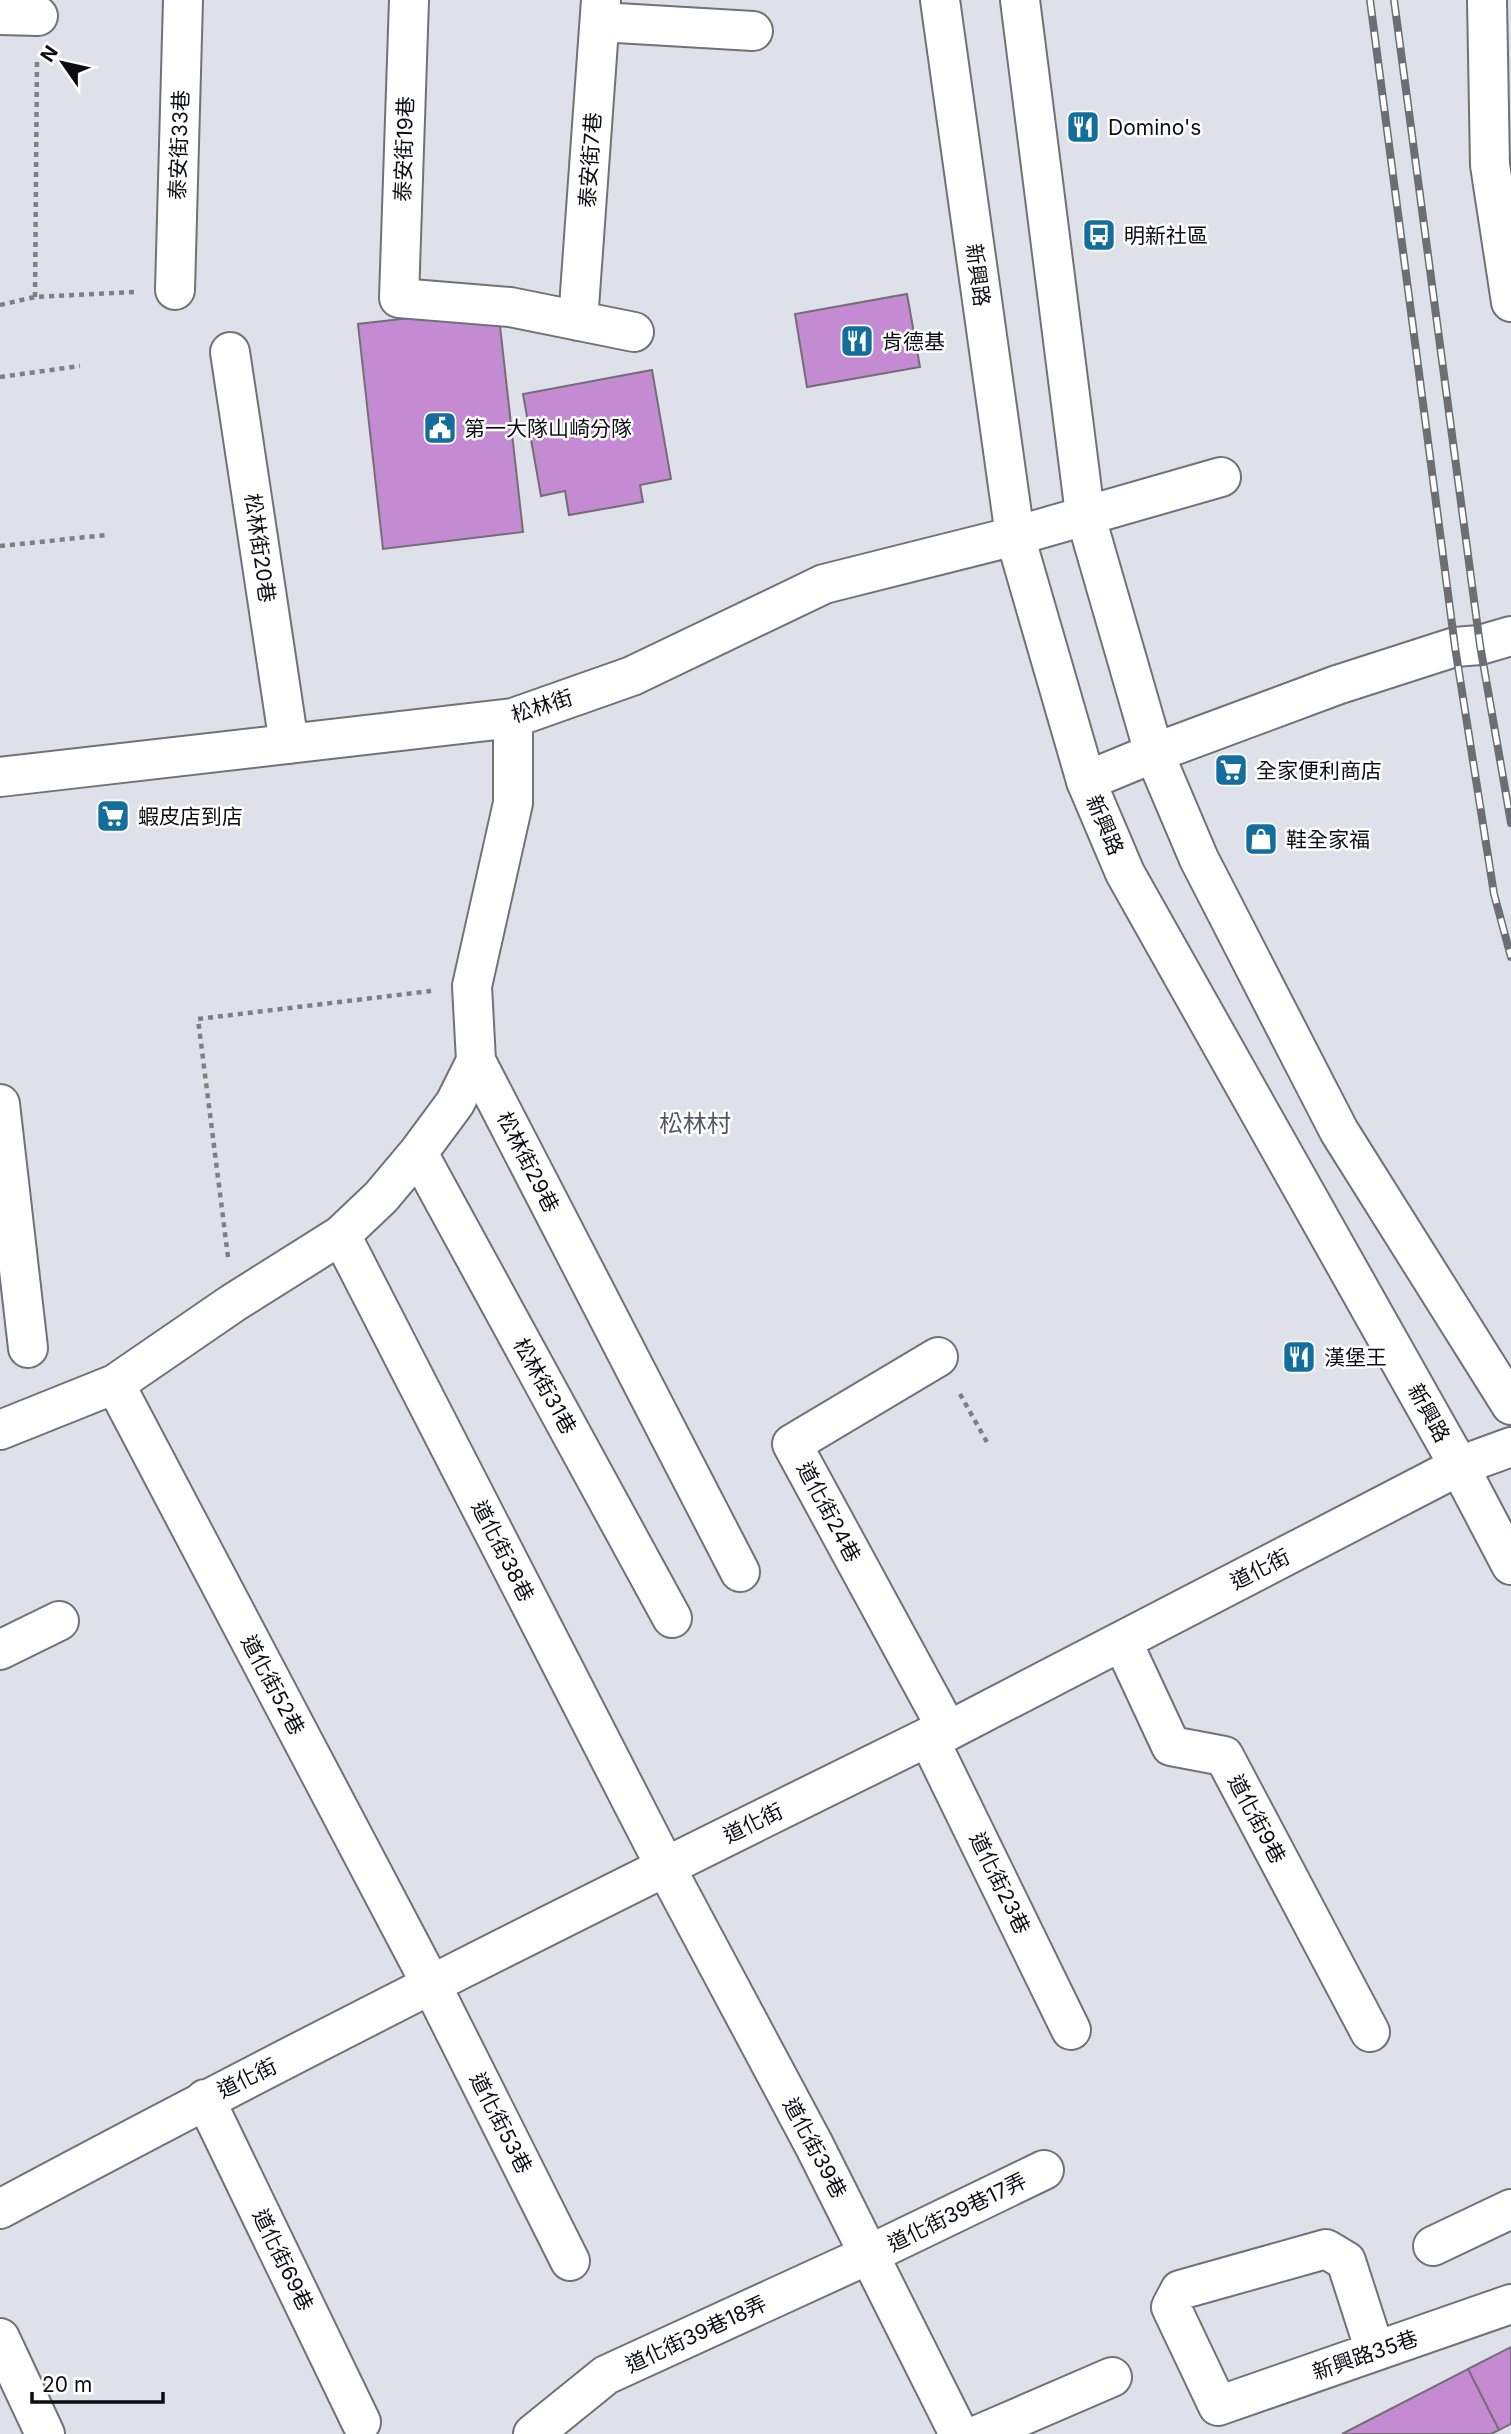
<svg xmlns="http://www.w3.org/2000/svg" width="1511" height="2434" font-family="Inter,'Noto Sans TC',sans-serif">
	<style>
		.building { fill: #c48ad2; stroke: #736e75; stroke-width: 2 }
		.lines { fill: none; stroke-linecap: round; stroke-linejoin: round }
		.minor-casing { stroke: #70727a; stroke-width: 42 }
		.major-casing { stroke: #70727a; stroke-width: 42 }
		.path { stroke: #7d7f85; stroke-width: 4.5; stroke-dasharray: 5 5; stroke-linecap: butt }
		.minor { stroke: #fff; stroke-width: 38 }
		.major { stroke: #fff; stroke-width: 38 }
		.rail-casing { stroke: #6c6e73; stroke-width: 8 }
		.rail { stroke: #fff; stroke-width: 5; stroke-dasharray: 16; stroke-linecap: butt }
		.labels { text-anchor: middle; dominant-baseline: central; stroke-width: 5; stroke-linejoin: round; paint-order: stroke }
		.poi-label { font-size: 21px; fill: #0c0d10; stroke: #fff; text-anchor: start }
		.street-label { font-size: 21px; fill: #0c0d10; stroke: #fff }
		.quarter-label { font-size: 24px; fill: #55575e; stroke: #fff }
	</style>
	<rect width="100%" height="100%" fill="#dee1e9"/>
	<path class="building" d="M907,294L920,367L807,387L795,314Z
		M498,308L523,532L383,549L358,324Z
		M652,370L671,479L640,485L643,502L569,515L565,491L541,496L523,394Z
		M1511,2347V2424L1499,2430L1468,2369Z
		M1468,2369L1499,2430L1491,2434H1342Z"/>
	<g class="lines">
		<defs>
			<path id="minor" d="M409,0L399,298L510,307L634,332
				M1487,0L1490,165L1511,302
				M0,15L38,16
				M600,22L753,31
				M175,290L183,0
				M578,321L601,0
				M230,352L289,744
				M513,718V803L472,986L476,1061L740,1572
				M0,777L513,718L632,676L824,584L1015,536L1221,477
				M1086,781L1154,753L1337,685L1455,647L1480,645L1511,636
				M0,1104L28,1348
				M418,1153L672,1618
				M341,1235L665,1866L814,2145L959,2434
				M938,1357L792,1444L948,1731
				M115,1384L432,1986L570,2261
				M0,1430L115,1384L233,1303L341,1235L381,1197L418,1153L455,1103L476,1061
				M1122,1641L1171,1746L1224,1756L1370,2032
				M0,1650L59,1621
				M928,1737L1071,2030
				M205,2099L361,2422
				M0,2209C306,2045 617,1890 928,1737L948,1731L1459,1466L1511,1447
				M1433,2246L1511,2209
				M0,2338L45,2434
				M1375,2351L1346,2261L1326,2249L1180,2290L1171,2307L1218,2406L1511,2304
				M533,2434L606,2375L870,2254L1044,2170
				M980,2434L1112,2377"/>
			<path id="major" d="M940,0L1015,536L1086,781L1125,873L1459,1466L1511,1565
				M1020,0L1085,514L1154,753L1199,859L1339,1131L1511,1405"/>
		</defs>
		<use href="#minor" class="minor-casing"/>
		<use href="#major" class="major-casing"/>
		<path class="path" d="M35,297L37,57
			M0,305L35,297L135,292
			M0,377L80,366
			M0,546L107,535
			M228,1257L198,1019L431,991
			M960,1394L988,1444"/>
		<use href="#minor" class="minor"/>
		<use href="#major" class="major"/>
		<defs>
			<path id="rail" d="M1370,0L1455,647L1494,894L1511,957
				M1394,0L1480,645L1511,823"/>
		</defs>
		<use href="#rail" class="rail-casing"/>
		<use href="#rail" class="rail"/>
	</g>
	<defs>
		<symbol id="restaurant-square" viewBox="-11 -11 22 22"><rect x="-9" y="-9" width="18" height="18" rx="4" fill="#146e9d" stroke="#fff"/><path d="M-5-6h1v4h1v-4h1v4h1v-4h1v5L-1.5 .5V6h-2V.5L-5-1ZM5-6V6H3V1.5H1.5Q1.5-4 5-6Z" fill="#fff"/></symbol>
		<symbol id="bus-square" viewBox="-11 -11 22 22"><rect x="-9" y="-9" width="18" height="18" rx="4" fill="#146e9d" stroke="#fff"/><path d="M-5-6H5V4H4V6H2V4H-2V6H-4V4H-5ZM-3.5-4V0h7V-4ZM-3.5 1.2v1.5H-2V1.2ZM2 1.2v1.5H3.5V1.2Z" fill="#fff"/></symbol>
		<symbol id="civic-square" viewBox="-11 -11 22 22"><rect x="-9" y="-9" width="18" height="18" rx="4" fill="#146e9d" stroke="#fff"/><path d="M-.6-6.5H3V-4.5H.6V-3L4-1V1h2V6H-6V1h2V-1L-.6-3ZM-1.2 2.5V6h2.4V2.5Z" fill="#fff"/></symbol>
		<symbol id="supermarket-square" viewBox="-11 -11 22 22"><rect x="-9" y="-9" width="18" height="18" rx="4" fill="#146e9d" stroke="#fff"/><path d="M-6-5.5h2.5l.6 2H6L4.5 2H-2.5L-4.4-4H-6ZM-1.5 3.2a1.3 1.3 0 1 0 .1 0ZM3 3.2a1.3 1.3 0 1 0 .1 0Z" fill="#fff"/></symbol>
		<symbol id="shop-square" viewBox="-11 -11 22 22"><rect x="-9" y="-9" width="18" height="18" rx="4" fill="#146e9d" stroke="#fff"/><path d="M-5-2.5h2.3a2.7 3.5 0 0 1 5.4 0H5L5.5 6h-11ZM-1.5-2.5h3a1.5 2.3 0 0 0-3 0Z" fill="#fff"/></symbol>
	</defs>
	<g fill-rule="evenodd">
		<use href="#restaurant-square" x="1064" y="108" width="38" height="38"/>
		<use href="#bus-square" x="1080" y="216" width="38" height="38"/>
		<use href="#restaurant-square" x="838" y="322" width="38" height="38"/>
		<use href="#civic-square" x="421" y="409" width="38" height="38"/>
		<use href="#supermarket-square" x="1212" y="751" width="38" height="38"/>
		<use href="#supermarket-square" x="94" y="797" width="38" height="38"/>
		<use href="#shop-square" x="1242" y="820" width="38" height="38"/>
		<use href="#restaurant-square" x="1280" y="1338" width="38" height="38"/>
	</g>
	<g class="labels">
		<g class="poi-label">
			<text x="1108" y="127">Domino's</text>
			<text x="1124" y="235">明新社區</text>
			<text x="882" y="341">肯德基</text>
			<text x="464" y="428">第一大隊山崎分隊</text>
			<text x="1256" y="770">全家便利商店</text>
			<text x="138" y="816">蝦皮店到店</text>
			<text x="1286" y="839">鞋全家福</text>
			<text x="1324" y="1357">漢堡王</text>
		</g>
		<g class="street-label">
			<text transform="translate(179 145) rotate(-88)">泰安街33巷</text>
			<text transform="translate(404 149) rotate(-88)">泰安街19巷</text>
			<text transform="translate(590 160) rotate(-86)">泰安街7巷</text>
			<text transform="translate(978 275) rotate(82)">新興路</text>
			<text transform="translate(260 548) rotate(82)">松林街20巷</text>
			<text transform="translate(542 706) rotate(-18)">松林街</text>
			<text transform="translate(1105 825) rotate(67)">新興路</text>
			<text transform="translate(528 1162) rotate(63)">松林街29巷</text>
			<text transform="translate(545 1386) rotate(61)">松林街31巷</text>
			<text transform="translate(1429 1413) rotate(61)">新興路</text>
			<text transform="translate(829 1512) rotate(62)">道化街24巷</text>
			<text transform="translate(503 1551) rotate(63)">道化街38巷</text>
			<text transform="translate(1260 1569) rotate(-27)">道化街</text>
			<text transform="translate(273 1685) rotate(62)">道化街52巷</text>
			<text transform="translate(1257 1819) rotate(62)">道化街9巷</text>
			<text transform="translate(753 1823) rotate(-26)">道化街</text>
			<text transform="translate(1000 1883) rotate(64)">道化街23巷</text>
			<text transform="translate(247 2078) rotate(-26)">道化街</text>
			<text transform="translate(501 2123) rotate(63)">道化街53巷</text>
			<text transform="translate(815 2148) rotate(62)">道化街39巷</text>
			<text transform="translate(957 2212) rotate(-26)">道化街39巷17弄</text>
			<text transform="translate(283 2260) rotate(64)">道化街69巷</text>
			<text transform="translate(696 2334) rotate(-25)">道化街39巷18弄</text>
			<text transform="translate(1365 2355) rotate(-19)">新興路35巷</text>
		</g>
		<g class="quarter-label">
			<text x="695" y="1123">松林村</text>
		</g>
	</g>
	<g transform="translate(63 63) rotate(304)" stroke="#ffffff" stroke-width="5" paint-order="stroke">
	<path d="M0-5L12 26L0 18L-12 26Z" fill="#0c0d10"/>
	<text y="-10" font-size="19" font-weight="bold" text-anchor="middle" fill="#0c0d10">N</text>
	</g>
	<path d="M32 2392v10h131v-10" fill="none" stroke="#0c0d10" stroke-width="3.5"/>
	<text x="42" y="2392" font-size="21" fill="#0c0d10" stroke="#ffffff" stroke-width="5" paint-order="stroke">20 m</text>
</svg>
